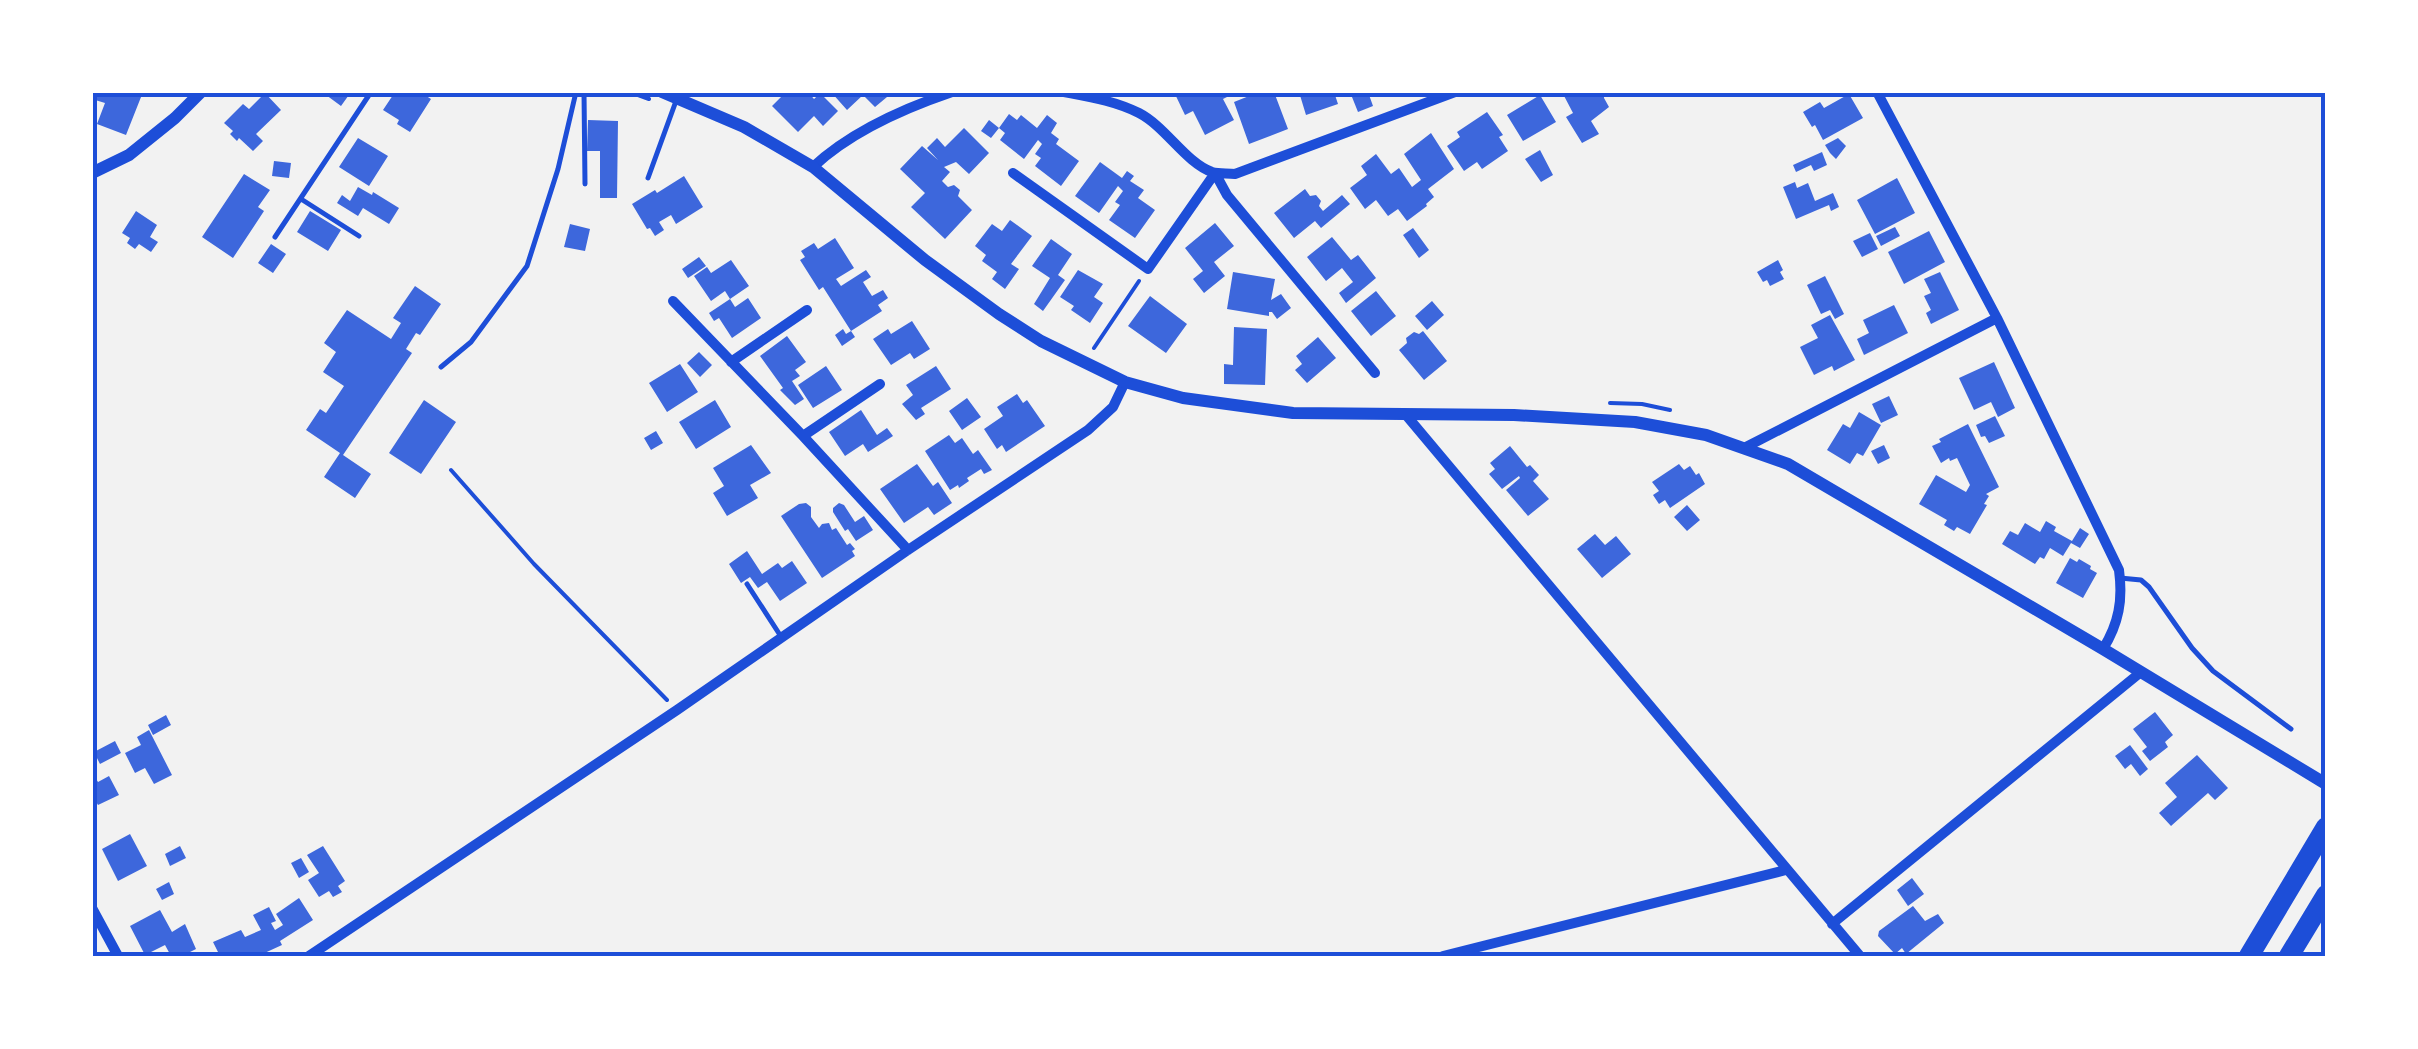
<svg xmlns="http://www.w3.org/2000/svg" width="2418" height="1049" font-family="Poppins,sans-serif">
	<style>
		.building { fill: #3d67dc }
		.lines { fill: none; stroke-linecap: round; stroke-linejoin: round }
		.path { stroke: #1d4ed8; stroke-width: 4 }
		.service { stroke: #1d4ed8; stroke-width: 5 }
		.minor { stroke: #1d4ed8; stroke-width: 10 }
		.tertiary { stroke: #1d4ed8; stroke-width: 12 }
		.motorway { stroke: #1d4ed8; stroke-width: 20 }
		.neatline { fill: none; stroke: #1d4ed8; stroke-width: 4 }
	</style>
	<rect width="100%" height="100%" fill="#f2f2f2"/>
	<path class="building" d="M92,92H143L126,135L97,124L105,103L92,99Z
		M322,92H351L341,106Z
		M395,92H420L431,99L410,132L397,124L399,120L383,110Z
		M786,92H808L814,99L820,93L838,111L823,126L814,116L798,132L772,106Z
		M831,92H893L875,107L863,95L847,110Z
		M1174,92H1229L1231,95L1223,99L1234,120L1205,135L1193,111L1185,115Z
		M1259,92H1274L1288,129L1249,144L1234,102Z
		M1299,92H1334L1338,104L1306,115Z
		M1350,92H1368L1373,106L1358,112Z
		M1562,92H1604V98L1609,107L1591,121L1599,134L1582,143L1566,117L1573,113Z
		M265,93L281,110L256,134L263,141L253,151L239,138L237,141L230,134L233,131L224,123L243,104L249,109Z
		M1849,94L1863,118L1823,140L1815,125L1812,127L1803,112L1820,102L1824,108Z
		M1540,95L1556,122L1523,141L1507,115Z
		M1487,112L1503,135L1499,137L1508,151L1482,169L1477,162L1464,171L1447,146L1460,137L1457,132Z
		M1009,114L1017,120L1021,115L1037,128L1047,115L1057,123L1051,133L1059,139L1056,144L1079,161L1061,186L1035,166L1041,158L1035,154L1042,144L1038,140L1024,159L1000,140L1005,133L999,128Z
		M588,120L618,121L617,198H600V151H587Z
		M989,120L999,128L991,138L981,131Z
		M964,128L989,153L969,174L956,162L944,167L950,172L942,181L948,187L954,185L960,190L958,196L972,210L945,239L911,207L925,193L900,169L922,146L938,160L927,148L937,138L945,147Z
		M1431,133L1454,169L1428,189L1434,197L1426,204L1427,206L1407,221L1398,209L1388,216L1376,200L1365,209L1350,188L1367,175L1361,166L1376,154L1391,174L1399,168L1412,187L1421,180L1404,154Z
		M358,138L388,156L369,186L339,167Z
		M1838,138L1846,146L1836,159L1830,153L1825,145Z
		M1540,150L1553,175L1541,182L1525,159Z
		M1822,152L1827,165L1814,171L1811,165L1796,172L1793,165Z
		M274,161L291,163L289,178L272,176Z
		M1100,162L1122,178L1127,171L1134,176L1130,181L1144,190L1138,198L1155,210L1135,238L1109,220L1120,205L1115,202L1123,191L1118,186L1099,213L1075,196Z
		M244,174L270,190L258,207L264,211L233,258L202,237Z
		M684,176L703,207L676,224L671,215L659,222L664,230L655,236L650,228L647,229L632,204L655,190L657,193Z
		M1897,178L1915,213L1875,234L1857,200Z
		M1795,182L1797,188L1808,183L1815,201L1833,193L1839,207L1831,211L1829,205L1796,219L1783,187Z
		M358,187L372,195L373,192L399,208L389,224L363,208L358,216L337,203L342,195L350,201Z
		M1305,189L1310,196L1316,195L1321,201L1319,206L1323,211L1342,195L1350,204L1321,228L1315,221L1294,238L1274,213Z
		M136,211L157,225L150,237L158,242L151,252L139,244L135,249L127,243L130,238L122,233Z
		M310,211L341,230L328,251L297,232Z
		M1010,220L1032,236L1011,264L1019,269L1005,289L992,279L997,272L982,261L986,255L975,246L992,224L1002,231Z
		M1215,223L1234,246L1214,262L1225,276L1204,293L1193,279L1203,271L1185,248Z
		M570,224L590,229L585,251L564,247Z
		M1895,227L1900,236L1881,246L1876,236Z
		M1413,228L1429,250L1419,258L1403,235Z
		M1929,231L1945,262L1904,284L1888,252Z
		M1870,233L1878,249L1862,257L1853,241Z
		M1332,237L1351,260L1358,255L1376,278L1346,303L1339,293L1353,282L1342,268L1326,281L1307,257Z
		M835,238L854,268L836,279L841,286L866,270L871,277L863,282L872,296L883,290L888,298L878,305L882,311L851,331L823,287L819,290L800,260L805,257L801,251L814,243L818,249Z
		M1051,239L1072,254L1058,275L1065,280L1043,311L1034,304L1050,278L1032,266Z
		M271,244L286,254L273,273L258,263Z
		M699,257L706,266L688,278L682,269Z
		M731,260L749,286L730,299L725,291L711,301L694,276L707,267L711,273Z
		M1778,260L1783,270L1780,272L1784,279L1770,286L1767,280L1763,282L1757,272Z
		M1078,270L1103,284L1094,297L1103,303L1090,323L1071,310L1074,306L1060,297Z
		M1233,272L1275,279L1271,300L1281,294L1291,308L1277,319L1272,312H1269V316L1227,309Z
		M1940,272L1959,310L1931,324L1926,313L1931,310L1924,296L1931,293L1924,279Z
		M1825,276L1844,314L1835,319L1830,310L1821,314L1807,285Z
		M415,286L441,304L420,335L416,333L406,349L412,353L343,455L371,474L355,498L324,477L340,453L306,430L320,409L326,413L344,386L323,372L336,352L324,343L347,310L391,339L401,323L393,318Z
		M1376,291L1396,316L1371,336L1351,311Z
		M1150,296L1187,324L1166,353L1128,326Z
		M748,298L761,318L732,338L719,318L714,321L709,313L730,299L735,307Z
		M1432,301L1444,315L1427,330L1415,316Z
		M1894,305L1908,333L1864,355L1857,339L1869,333L1863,320Z
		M1830,315L1855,360L1834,371L1832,366L1814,375L1800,347L1818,338L1811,325Z
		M912,321L930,349L914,359L910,353L891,365L873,339L888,329L891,334Z
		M1234,327L1267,329L1265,385L1224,384V364L1233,365Z
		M843,329L846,334L851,331L855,337L842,346L835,335Z
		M1423,331L1447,361L1424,380L1399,350L1407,343L1406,338L1414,332L1419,334Z
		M787,336L806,362L795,370L800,376L792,381L804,399L795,405L780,390L783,388L760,356Z
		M1318,337L1336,358L1307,383L1295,370L1302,364L1296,356Z
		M699,352L712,365L700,377L687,363Z
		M1994,362L2015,408L1998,417L1991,402L1974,410L1959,378Z
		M680,364L698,392L667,412L649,383Z
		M826,366L842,390L813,408L798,385Z
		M936,366L951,389L921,408L925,414L916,420L902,404L913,395L906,385Z
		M1017,394L1023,403L1027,400L1045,426L1006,452L1002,445L997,449L984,429L1003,416L997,407Z
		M1889,396L1898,415L1881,423L1872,404Z
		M967,398L981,417L962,430L949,411Z
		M424,400L456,422L421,474L389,453Z
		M715,400L731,427L696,449L679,422Z
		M861,410L877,435L887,428L893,436L868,452L863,444L845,456L829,432Z
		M1859,412L1881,425L1863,456L1857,453L1850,464L1827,450L1843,424L1850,428Z
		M1995,416L2005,436L1989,443L1985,436L1981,437L1976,425Z
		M1968,424L1999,487L1986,494L1989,496L1984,504L1987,505L1970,534L1957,527L1954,531L1944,525L1947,520L1919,504L1936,475L1966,492L1970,485L1957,458L1950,461L1949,458L1941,463L1932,446L1941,442L1939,439Z
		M656,431L663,443L651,450L644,438Z
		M949,435L955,443L962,438L973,454L978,450L992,470L984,474L981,469L967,478L969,481L959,488L958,485L950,490L925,451Z
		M751,445L771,473L750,485L758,498L727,516L713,493L724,486L713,468Z
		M1884,445L1890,458L1878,464L1871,451Z
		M1510,446L1527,467L1530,465L1539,475L1533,481L1549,499L1528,516L1506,490L1520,478L1519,476L1502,489L1489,474L1495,469L1490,463Z
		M917,464L933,486L938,482L952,503L934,515L928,507L904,523L880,489Z
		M1679,464L1684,470L1690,466L1696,475L1699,473L1705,484L1670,508L1665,500L1659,504L1653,495L1659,491L1652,482Z
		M806,503L811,507V517L819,528L822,524L829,523L832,530L836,528L847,545L850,543L855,549L852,551L855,556L822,578L781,516L799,504Z
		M839,503L844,505L855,522L864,516L873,530L856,541L848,529L845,531L833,512V508Z
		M1687,505L1700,520L1687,531L1674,517Z
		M2046,521L2056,527L2054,531L2072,541L2080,528L2089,534L2080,548L2071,543L2063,556L2050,548L2044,559L2040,557L2035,564L2002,544L2010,531L2018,535L2025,523L2040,532Z
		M1595,534L1605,545L1616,536L1631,554L1602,578L1577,549Z
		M747,551L762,574L778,563L782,568L792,561L807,583L780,601L767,582L758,588L750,577L741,583L729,564Z
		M2070,558L2077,562L2079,559L2091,566L2090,569L2097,573L2083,598L2056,583Z
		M2155,712L2173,735L2165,742L2168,747L2150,761L2142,751L2147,747L2133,729Z
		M166,715L171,725L153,735L148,725Z
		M149,730L172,775L154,784L145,768L135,773L125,753L141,745L137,737Z
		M115,741L121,753L100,764L94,752Z
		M2130,745L2148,769L2140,776L2131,764L2125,769L2115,756Z
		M2197,755L2228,788L2215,800L2208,793L2171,826L2159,813L2177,797L2165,783Z
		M92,772L98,782L109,776L119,795L98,805L92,795Z
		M130,834L147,866L118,881L102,849Z
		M180,846L186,858L170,866L165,854Z
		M323,846L345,881L338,886L342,892L333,897L329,891L319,897L308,880L319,873L307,855Z
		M301,858L309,872L299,878L291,863Z
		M1912,878L1924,894L1908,906L1897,890Z
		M169,882L174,894L162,900L156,889Z
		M299,898L313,920L280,941L282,945L258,956H220L213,942L241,930L245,937L261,930L253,915L269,907L276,921L271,923L275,930L283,925L276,914Z
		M1913,906L1925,921L1938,914L1944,923L1906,954L1902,948L1895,954L1878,936L1879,931Z
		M160,910L172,932L185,924L196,949L182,956H171L165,945L145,955L130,926Z"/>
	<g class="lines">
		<path class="path" d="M630,92L649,99
			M1094,348L1139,281
			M1610,403L1642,404L1670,410
			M451,470L534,564L667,700"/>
		<path class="service" d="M584,92L585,184
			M648,178L676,101
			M301,199L359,236
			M275,237L371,92
			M441,367L471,342L527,266L558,169L576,92
			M2120,578L2141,580L2149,587L2192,648L2213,671L2291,729
			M747,584L780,635"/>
		<path class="minor" d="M1064,92C1090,97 1115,101 1139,113C1166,127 1185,162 1212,172C1219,174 1227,173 1235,174L1455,92
			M1877,92L1997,318L2119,570C2123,600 2119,623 2103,649
			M813,167C849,133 905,108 952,92
			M1013,173L1148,269L1215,173L1227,195L1375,373
			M673,301L803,436L908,550
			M731,362L807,310
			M1406,415L1860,956
			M803,436L880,384
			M1744,448L1997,318
			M92,908L118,956
			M1832,924L2141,672
			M309,956L677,710L908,550L1088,430L1113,407L1125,382
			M1443,956L1786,870"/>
		<path class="tertiary" d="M662,92L744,127L813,167L925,260L999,314L1041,341L1125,382L1183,398L1293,413L1514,415L1635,422L1706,435L1788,464L2103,649L2326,784
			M92,173L129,155L175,118L201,92"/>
		<path class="motorway" d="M2249,956L2326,827
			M2289,956L2326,895"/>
	</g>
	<rect width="2418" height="1049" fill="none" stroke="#ffffff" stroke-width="190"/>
	<rect x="95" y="95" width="2228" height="859" class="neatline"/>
</svg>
